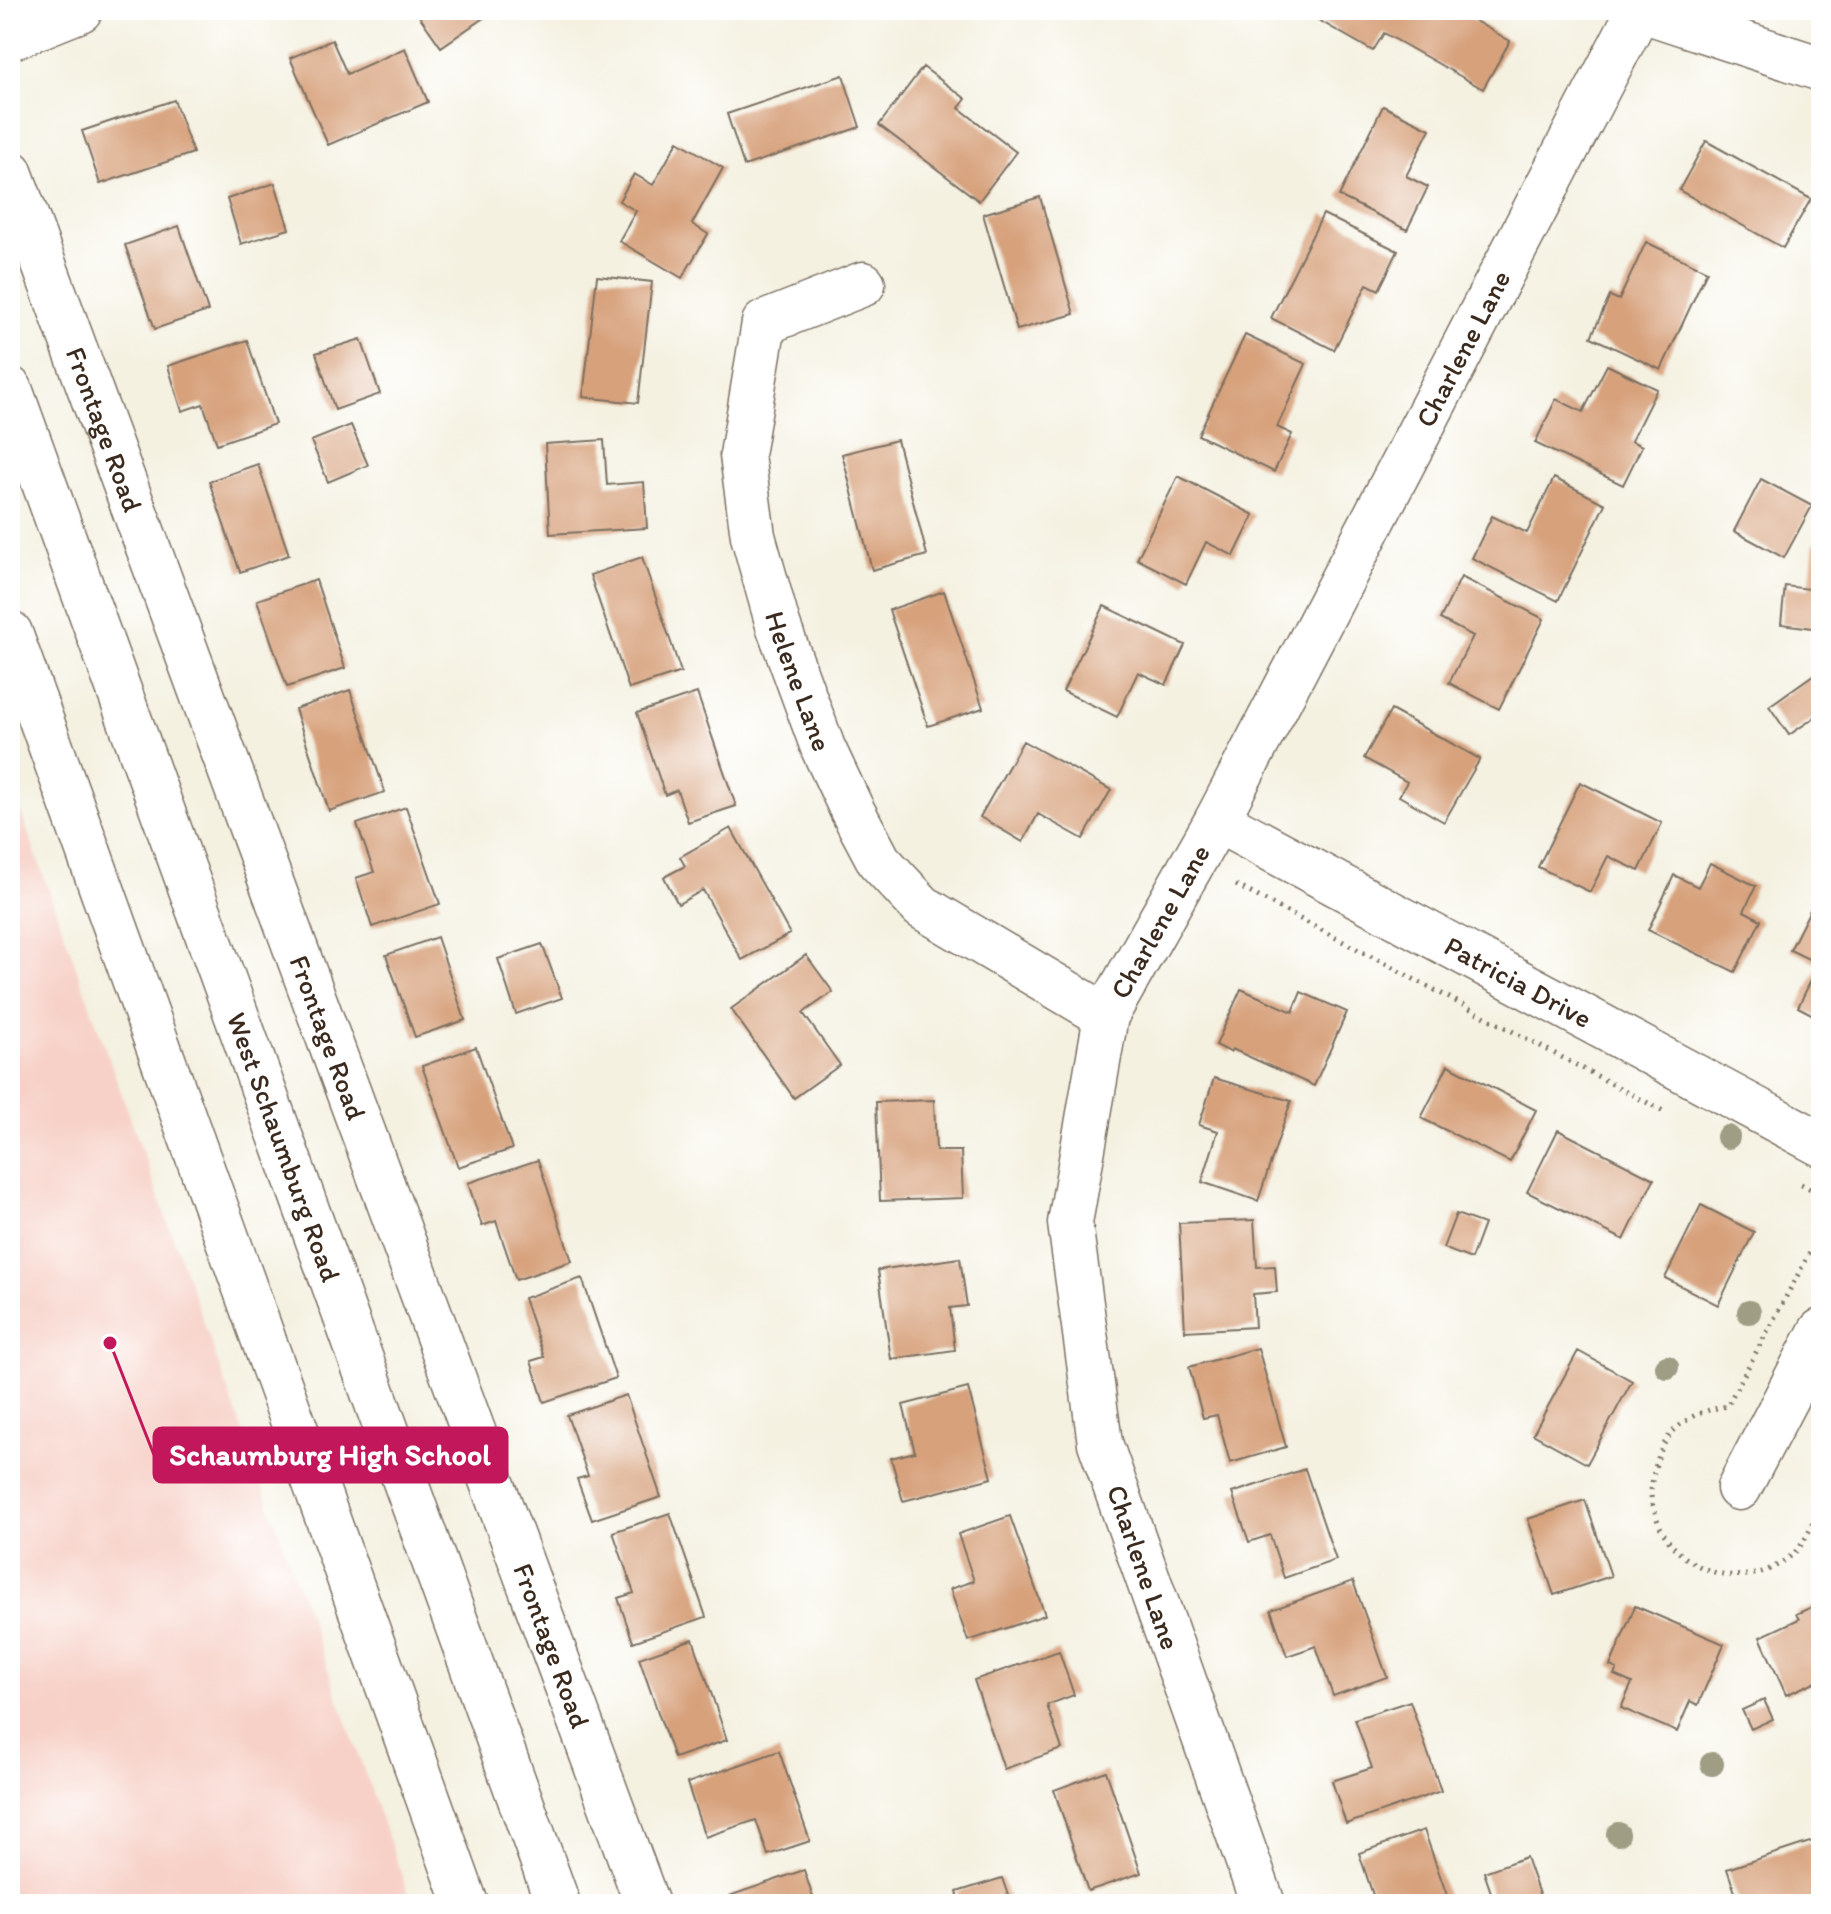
<svg xmlns="http://www.w3.org/2000/svg" width="1831" height="1914" font-family="Itim,sans-serif">
	<style>
		.built { fill: #f7d1c8 }
		.building { fill: #d7a17b }
		.lines { fill: none; stroke-linecap: round; stroke-linejoin: round }
		.minor-casing { stroke: #7c7062; stroke-width: 47 }
		.secondary-casing { stroke: #7c7062; stroke-width: 47 }
		.path { stroke: #7c7062; stroke-width: 5; stroke-dasharray: 2 6; stroke-linecap: butt }
		.minor { stroke: #fff; stroke-width: 44 }
		.secondary { stroke: #fff; stroke-width: 44 }
		.tree { fill: #9f9d84 }
		.labels { text-anchor: middle; dominant-baseline: central; stroke-width: 6; stroke-linejoin: round; paint-order: stroke }
		.street-label { font-size: 28px; fill: #3b2a1e; stroke: #fff }
		.leader { fill: none; stroke: #c2185b; stroke-width: 3 }
		.callout-dot { fill: #c2185b; stroke: #fff; stroke-width: 3 }
		.callout { fill: #c2185b; stroke: #c2185b; stroke-width: 3 }
		.callout-label { font-size: 30px; text-anchor: middle; font-weight: bold; fill: #fff }
	</style>
	<rect width="100%" height="100%" fill="#fff"/>
	<filter id="ink" filterUnits="userSpaceOnUse"><feTurbulence type="fractalNoise" baseFrequency=".0125" numOctaves="2"/><feDisplacementMap in="SourceGraphic" scale="16" xChannelSelector="R" yChannelSelector="G"/><feConvolveMatrix kernelMatrix="1 2 1 2 8 2 1 2 1" color-interpolation-filters="sRGB"/></filter>
	<filter id="wash" filterUnits="userSpaceOnUse"><feTurbulence type="fractalNoise" baseFrequency=".006" numOctaves="4" result="noise"/><feDisplacementMap in="SourceGraphic" scale="32" xChannelSelector="R" yChannelSelector="G"/><feGaussianBlur stdDeviation="1.8" result="paint"/><feColorMatrix in="noise" values="0 0 0 0 0 0 0 0 0 0 0 0 0 0 0 0 0 1.4 0 .05"/><feComposite in="paint" operator="in"/></filter>
	<g filter="url(#wash)">
		<rect width="100%" height="100%" fill="#f4f1e1"/>
		<path class="built" d="M10,782L412,1904H10Z"/>
		<g id="blocks">
			<path class="building" d="M415,10H495L441,47Z
				M1310,10H1456L1510,41L1483,89L1384,33L1373,51L1308,14Z
				M332,40L347,74L405,48L428,102L328,145L290,58Z
				M923,67L966,99L959,108L1016,152L979,201L879,125Z
				M843,75L860,127L744,166L727,114Z
				M174,100L193,153L100,184L82,131Z
				M1383,106L1430,129L1406,176L1428,187L1407,230L1339,196Z
				M678,141L723,168L692,224L708,234L682,278L619,241L636,211L619,201L634,174L653,185Z
				M1706,141L1811,199L1783,248L1679,190Z
				M275,183L289,229L241,244L227,199Z
				M1040,197L1074,314L1017,330L983,214Z
				M1323,214L1398,251L1379,290L1367,284L1334,350L1271,318Z
				M179,226L208,311L155,329L125,245Z
				M1646,242L1707,271L1661,370L1591,337L1610,296L1619,300Z
				M597,276L652,282L638,403L583,397Z
				M1245,335L1306,364L1277,427L1292,434L1274,472L1198,435Z
				M361,339L380,394L335,410L316,353Z
				M247,340L275,424L217,444L203,404L182,411L168,366Z
				M1607,365L1657,389L1631,441L1642,446L1623,485L1535,443L1556,399L1583,412Z
				M351,425L368,465L328,482L311,441Z
				M604,440L607,485L644,482L647,528L550,534L545,444Z
				M897,440L927,555L872,570L842,454Z
				M258,464L289,555L240,572L209,481Z
				M1178,476L1254,515L1234,556L1206,542L1186,584L1137,559Z
				M1554,478L1605,504L1558,601L1472,558L1492,516L1527,533Z
				M1761,479L1812,506L1784,558L1734,531Z
				M1814,543L1821,544V629L1781,624L1785,586L1809,589Z
				M642,557L681,672L629,689L590,575Z
				M1461,577L1544,619L1499,709L1449,683L1473,636L1440,619Z
				M316,580L345,668L287,687L257,600Z
				M944,591L983,708L928,726L889,610Z
				M1104,606L1185,645L1166,685L1138,672L1117,717L1063,691Z
				M1813,675L1821,686V713L1789,735L1769,706Z
				M350,690L385,792L329,811L295,709Z
				M697,693L736,806L688,822L677,790L665,795L637,713Z
				M1391,710L1480,759L1444,822L1399,796L1407,782L1364,758Z
				M1023,741L1111,790L1083,839L1038,814L1023,842L980,817Z
				M1580,782L1662,823L1639,871L1608,856L1590,892L1538,867Z
				M406,807L440,904L372,927L356,878L374,872L357,824Z
				M731,828L790,934L742,960L703,890L678,904L664,877L685,866L680,857Z
				M1710,863L1756,886L1744,911L1761,920L1735,972L1648,930L1674,875L1698,887Z
				M1814,902L1821,906V1019L1798,1007L1819,964L1790,950Z
				M437,937L465,1020L415,1037L386,955Z
				M542,944L562,998L516,1014L498,959Z
				M806,955L833,992L803,1013L840,1065L794,1098L731,1009Z
				M1241,989L1293,1012L1301,992L1347,1012L1314,1086L1232,1049L1230,1052L1216,1045Z
				M476,1047L512,1149L458,1167L422,1066Z
				M1448,1065L1536,1110L1510,1162L1421,1118Z
				M1214,1078L1291,1101L1258,1201L1202,1182L1218,1131L1199,1125Z
				M934,1100L936,1151H961L963,1198L880,1201L876,1102Z
				M1558,1130L1654,1179L1624,1240L1527,1192Z
				M538,1160L572,1261L516,1280L496,1221L482,1226L468,1183Z
				M1701,1205L1754,1232L1718,1305L1665,1278Z
				M1456,1214L1484,1224L1471,1259L1443,1248Z
				M1254,1220L1257,1267L1275,1266L1277,1292L1253,1294L1255,1327L1185,1331L1179,1223Z
				M960,1258L967,1306L950,1308L955,1350L891,1359L878,1270Z
				M582,1278L616,1378L544,1402L531,1361L544,1357L524,1298Z
				M1258,1348L1286,1447L1230,1463L1217,1415L1203,1418L1189,1367Z
				M1578,1351L1632,1381L1587,1464L1533,1434Z
				M968,1388L992,1478L903,1501L891,1458L915,1452L903,1405Z
				M626,1395L661,1497L592,1520L577,1479L588,1476L567,1415Z
				M1305,1469L1336,1560L1284,1578L1270,1535L1249,1542L1232,1493Z
				M1585,1500L1611,1576L1554,1595L1528,1519Z
				M670,1513L706,1617L633,1642L618,1598L634,1593L613,1532Z
				M1010,1516L1045,1615L968,1641L950,1589L974,1581L958,1534Z
				M1353,1581L1387,1677L1333,1696L1316,1646L1287,1656L1271,1610Z
				M1821,1603V1679L1786,1695L1760,1637L1799,1619L1796,1614Z
				M1635,1606L1724,1644L1698,1705L1690,1701L1677,1732L1621,1708L1632,1683L1614,1675L1617,1669L1610,1666Z
				M693,1639L727,1740L674,1758L639,1658Z
				M1059,1651L1074,1695L1047,1705L1062,1749L1004,1769L974,1680Z
				M1764,1700L1773,1719L1751,1729L1742,1710Z
				M1410,1701L1441,1791L1346,1824L1332,1781L1372,1768L1355,1719Z
				M779,1751L810,1841L768,1855L756,1820L705,1837L687,1783Z
				M1106,1771L1141,1873L1088,1891L1054,1790Z
				M1424,1830L1450,1904H1376L1359,1853Z
				M1813,1841L1821,1866V1904H1739L1727,1869Z
				M1526,1857L1541,1900L1530,1904H1495L1484,1872Z
				M804,1870L815,1904H732L729,1896Z
				M1002,1878L1011,1904H961L957,1892Z"/>
		</g>
	</g>
	<g filter="url(#ink)">
		<use href="#blocks" fill-opacity="0" stroke="#7c7062" stroke-width="2"/>
		<g class="lines">
			<defs>
				<g id="minor">
					<path d="M1642,10L1821,69"/>
					<path d="M10,38L80,10"/>
					<path id="s1" d="M10,172L647,1904"/>
					<path id="s2" d="M863,284L764,323L742,455L753,536L778,625L823,748L852,810L879,861L922,907L1106,1016"/>
					<path id="s3" d="M1217,820L1821,1144"/>
					<path d="M1739,1488L1821,1331"/>
					<path id="s4" d="M1263,1904L1100,1443L1070,1223L1106,1016L1217,820L1639,10"/>
				</g>
				<g id="secondary">
					<path id="s5" d="M10,389L558,1904"/>
					<path d="M10,633L466,1904"/>
				</g>
			</defs>
			<use href="#minor" class="minor-casing"/>
			<use href="#secondary" class="secondary-casing"/>
			<path class="path" d="M1236,885L1665,1112
				M1801,1184L1821,1195
				M1821,1232L1727,1406C1712,1409 1699,1412 1687,1420C1672,1429 1663,1443 1658,1458C1654,1470 1651,1482 1651,1494C1651,1500 1653,1506 1655,1512C1666,1557 1714,1584 1759,1573C1775,1568 1794,1557 1803,1542C1816,1523 1820,1500 1817,1478C1817,1470 1812,1461 1813,1454C1814,1449 1819,1442 1821,1437"/>
			<use href="#minor" class="minor"/>
			<use href="#secondary" class="secondary"/>
		</g>
		<g class="tree">
			<circle cx="1728" cy="1137" r="12"/>
			<circle cx="1749" cy="1312" r="12"/>
			<circle cx="1667" cy="1367" r="12"/>
			<circle cx="1712" cy="1764" r="12"/>
			<circle cx="1618" cy="1834" r="12"/>
		</g>
	</g>
	<g class="labels">
		<g class="street-label">
			<text stroke="none"><textPath href="#s4" startOffset="1678">Charlene Lane</textPath></text>
			<text stroke="none"><textPath href="#s1" startOffset="274">Frontage Road</textPath></text>
			<text stroke="none"><textPath href="#s2" startOffset="474">Helene Lane</textPath></text>
			<text stroke="none"><textPath href="#s4" startOffset="1030">Charlene Lane</textPath></text>
			<text stroke="none"><textPath href="#s3" startOffset="342">Patricia Drive</textPath></text>
			<text stroke="none"><textPath href="#s1" startOffset="922">Frontage Road</textPath></text>
			<text stroke="none"><textPath href="#s5" startOffset="806">West Schaumburg Road</textPath></text>
			<text transform="translate(1144 1567) rotate(71)">Charlene Lane</text>
			<text stroke="none"><textPath href="#s1" startOffset="1570">Frontage Road</textPath></text>
		</g>
	</g>
	<path class="leader" d="M110 1343L154 1455"/>
	<circle class="callout-dot" cx="110" cy="1343" r="8"/>
	<rect class="callout" x="154" y="1428" width="353" height="54" rx="8"/>
	<g class="callout-label">
		<text x="330" y="1465">Schaumburg High School</text>
	</g>
	<rect width="1831" height="1914" fill="none" stroke="#fff" stroke-width="40"/>
</svg>
